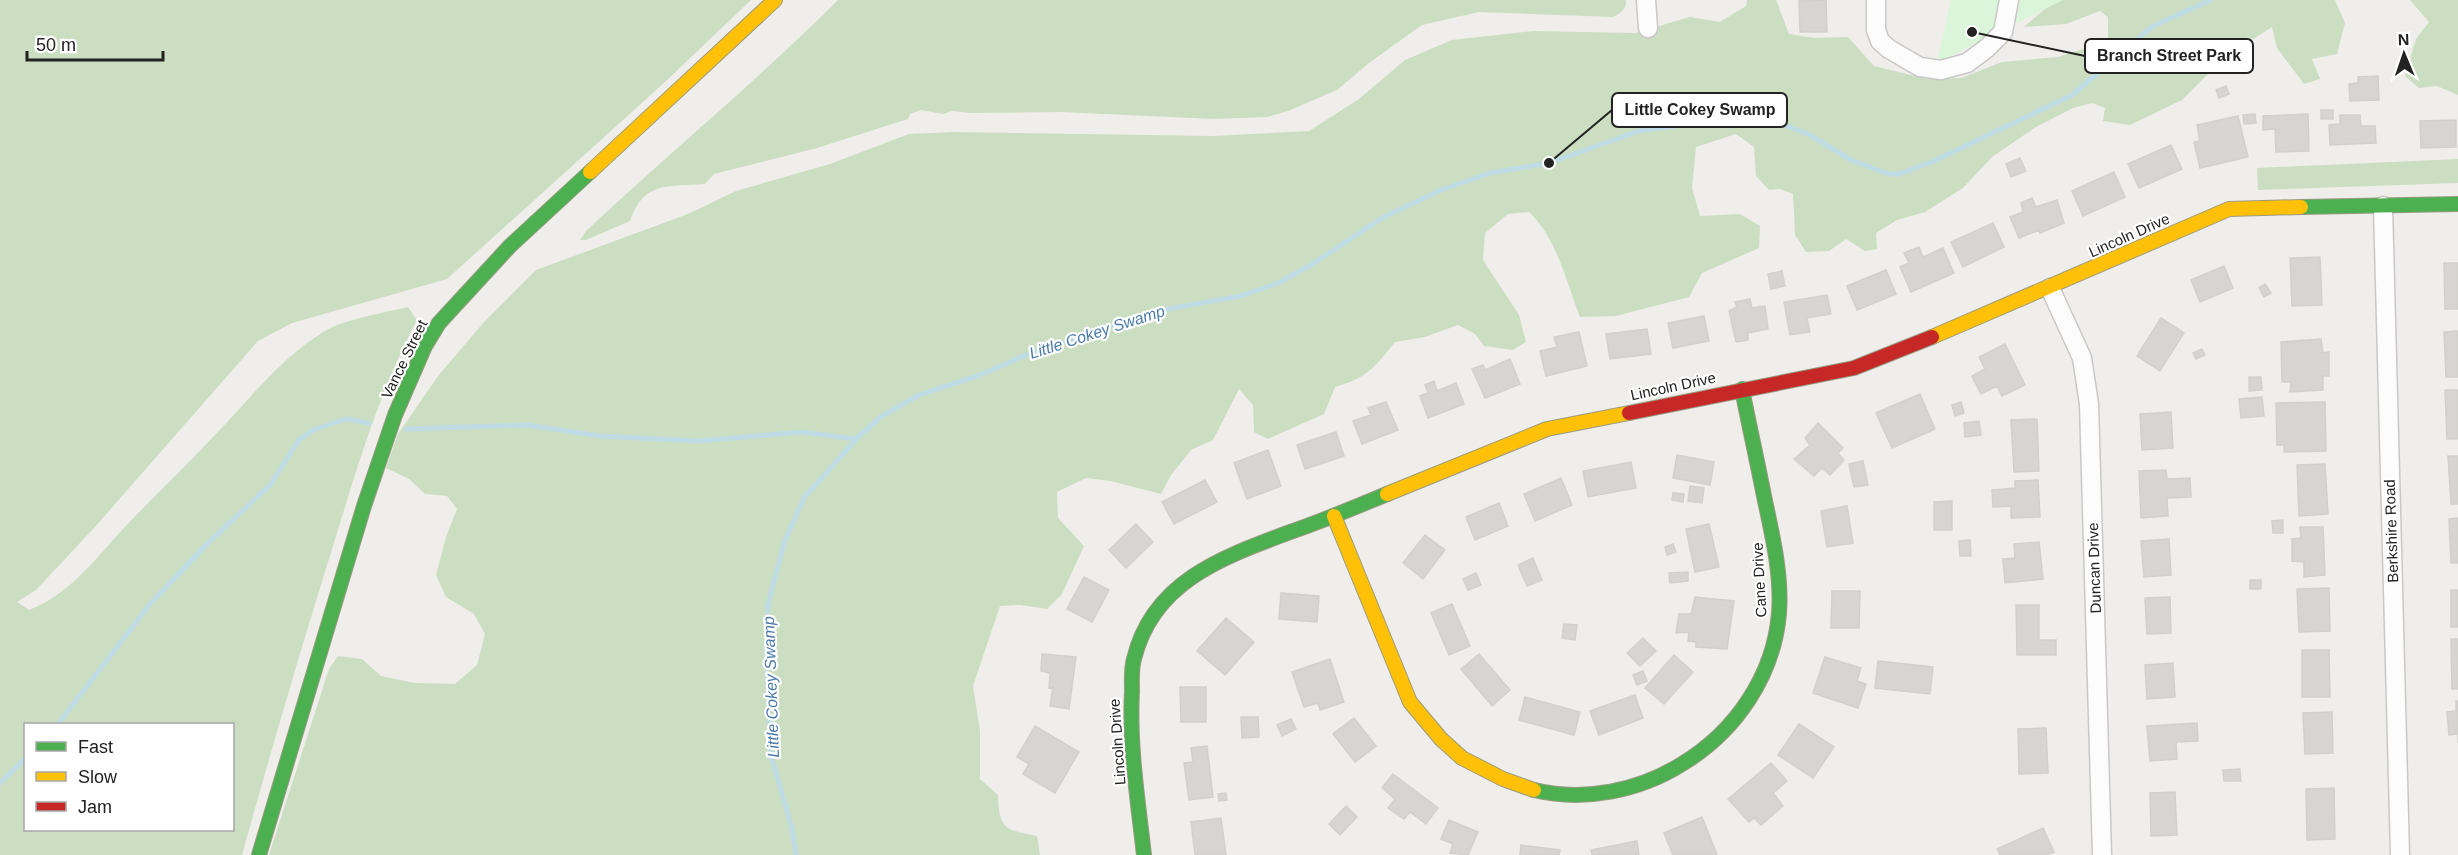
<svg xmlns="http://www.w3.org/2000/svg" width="2458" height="855" font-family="Arial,sans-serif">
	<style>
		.forest { fill: #cbdec1; fill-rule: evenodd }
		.park { fill: #daf5da }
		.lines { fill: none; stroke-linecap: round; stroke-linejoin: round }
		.stream { stroke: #bfdbe3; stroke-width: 5 }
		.building { fill: #d7d4d2; stroke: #d3d0cc; stroke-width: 1.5 }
		.street-casing { stroke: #c9c8c7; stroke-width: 21 }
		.fast-casing { stroke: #999a82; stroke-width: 16 }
		.slow-casing { stroke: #999a82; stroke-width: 16 }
		.jam-casing { stroke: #999a82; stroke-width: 16 }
		.street { stroke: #fdfcfc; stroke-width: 18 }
		.fast { stroke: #4caf50; stroke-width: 14 }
		.slow { stroke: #ffc107; stroke-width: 14 }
		.jam { stroke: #c62828; stroke-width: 14 }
		.labels { text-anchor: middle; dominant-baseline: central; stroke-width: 4.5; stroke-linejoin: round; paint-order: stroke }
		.street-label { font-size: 15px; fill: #222; stroke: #fff }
		.water-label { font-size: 16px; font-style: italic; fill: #4a7aab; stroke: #fff }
		.leader { fill: none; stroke: #222; stroke-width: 2 }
		.callout-dot { fill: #222; stroke: #fff; stroke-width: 2 }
		.callout { fill: #fff; stroke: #222; stroke-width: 2 }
		.callout-label { font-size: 16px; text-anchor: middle; font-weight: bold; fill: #222 }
	</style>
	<rect width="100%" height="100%" fill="#f0eeeb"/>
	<path class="forest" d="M0,0H751L665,82L447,279L292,323L258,341L94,528L36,590L17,602L29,610C67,596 95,560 121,531C151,499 183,469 213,437C249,400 280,358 325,331C342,320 387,312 408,307L417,320C379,392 357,468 333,546C301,648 271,751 242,855H0ZM26,724H232V830H26Z
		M838,0H1626C1627,9 1620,13 1613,17L1479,12L1422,25L1369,63L1337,90L1288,111L1267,117L1214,119L1061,112L971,113L952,111L943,114L921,110L910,114L908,119L817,148L714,174L705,184C669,187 644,180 630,221L586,240H580L586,231C669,153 757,81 838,0Z
		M1747,0H1776L1789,34L1815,38L1848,37L1874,66L1927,79L1961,78L2002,62L2058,57L2108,41V17L2100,11L2066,24L2024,27L2055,0H2335L2345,23L2337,54L2312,59L2320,79L2304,84L2277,48L2272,27L2236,50L2214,68L2182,100L2130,125L2103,121L2105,108L2092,103L2073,108L2036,127L1992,157L1963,188L1925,212L1897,220L1876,233L1877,249L1865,251L1846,239L1829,251L1806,252L1795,235L1793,194L1780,189L1769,190L1756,176L1754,147L1736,134L1696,147L1692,188L1700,216L1740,214L1760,226L1759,248L1702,273L1689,297L1616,316L1580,317C1566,282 1557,238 1529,212L1508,214L1485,233L1483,260L1519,315L1526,342L1513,350L1484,346L1475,334L1458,325L1425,337L1395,342C1375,367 1367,378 1335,387L1324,414L1268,439L1254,432L1253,405L1239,389L1213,440L1191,450L1171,475L1161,494L1111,481L1086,478L1057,492L1058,518L1084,546L1062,594L1047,609L1020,605L1000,606L973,686L980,731V779L998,795C999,829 1005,830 1037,836L1040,855H269L329,669L338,656L362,659L381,676L415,683L455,684L477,665L485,634L474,614L446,597L436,575L446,537L457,509L447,496L425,494L409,479L386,468L398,434L438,376L484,322L536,270L688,214L736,191L830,164L909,134L952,132L1213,136L1309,131L1359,99L1405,60L1452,40L1533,31L1635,33L1690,17L1720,22L1746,6Z
		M2410,0H2458V95L2437,86L2419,88L2405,76L2416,39L2429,22Z
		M2458,159V183L2258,190L2257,168Z"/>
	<path class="park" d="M1951,0H2063L1937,63Z"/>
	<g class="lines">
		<path class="stream" d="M406,429L527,425L599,436L699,441L801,432L856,439
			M58,724L150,604L207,544L270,485L299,440L313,430L346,419L369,423
			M0,783L26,758
			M796,855L792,829L771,755L766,646L768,604L785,540L804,498L858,437L882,416L919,395L980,375L1026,355L1162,310L1241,296L1278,283L1311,265L1382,218L1441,190L1490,173L1549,163L1639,131L1717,120L1785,125L1810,135L1851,160L1889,174H1899L1934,161L2072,95L2153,26L2211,0"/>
	</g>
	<path class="building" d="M1826,0L1827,32H1800L1799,1Z
		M2378,76L2379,100L2350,101L2349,84L2358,83V77Z
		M2226,86L2229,94L2219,98L2216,90Z
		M2321,110H2333V119H2321Z
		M2255,114L2256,123L2244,124L2243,115Z
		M2308,114L2309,151L2276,152L2275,129L2263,130V116Z
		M2340,115H2360L2361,126H2375L2376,143L2330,145L2329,125L2340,124Z
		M2238,116L2248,157L2200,168L2194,142L2200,141L2197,125Z
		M2456,120V147L2421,148L2420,121Z
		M2171,145L2182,169L2139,188L2128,164Z
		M2020,158L2026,171L2011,177L2006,164Z
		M2114,172L2125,197L2083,216L2072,191Z
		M2032,198L2036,207L2057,200L2064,223L2040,233L2039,230L2019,238L2010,217L2023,212L2021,203Z
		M1993,223L2004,247L1963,267L1951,242Z
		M1919,247L1923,257L1943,248L1954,273L1911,292L1900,267L1909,263L1904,253Z
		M2320,257L2322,305L2292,306L2290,258Z
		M2444,263H2458V309H2445Z
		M2224,266L2233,288L2200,302L2191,280Z
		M1886,270L1896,294L1857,310L1847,286Z
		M1782,271L1785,286L1771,289L1768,274Z
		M2265,284L2271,293L2264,297L2259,288Z
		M1827,295L1831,314L1807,318L1810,332L1790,335L1784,302Z
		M1750,299L1752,308L1765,306L1768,329L1748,333V340L1736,342L1729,311L1737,307L1735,302Z
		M1704,316L1709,341L1673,348L1668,323Z
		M2161,318L2184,333L2160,371L2137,356Z
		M1647,329L1651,354L1610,359L1606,334Z
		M2458,331V377H2446L2444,332Z
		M1579,332L1587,366L1546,376L1540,351L1557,347L1554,337Z
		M2321,339L2323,353L2329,352V376H2323V390L2290,392L2291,382H2282L2281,342Z
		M2005,344L2025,385L2002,396L1997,386L1981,394L1972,376L1985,369L1979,357Z
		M2202,349L2205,355L2196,359L2193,353Z
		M1510,359L1520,384L1485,398L1472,369L1483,365L1485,370Z
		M2249,377H2261L2262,390L2249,391Z
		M1434,381L1437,391L1456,383L1464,404L1428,418L1420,396L1428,393L1425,385Z
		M2445,390H2458V439H2447Z
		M1920,394L1935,429L1892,448L1876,413Z
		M2262,397L2264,416L2241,418L2239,399Z
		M1386,402L1398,430L1362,444L1353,421L1371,415L1368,408Z
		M1961,402L1964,413L1955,416L1952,405Z
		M2325,402L2326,451L2284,452V445H2277L2276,403Z
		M2171,412L2173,448L2142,450L2140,414Z
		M2037,419L2039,471L2014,472L2011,420Z
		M1979,421L1981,435L1965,437L1964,423Z
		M1818,423L1843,448L1838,453L1844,460L1830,475L1822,468L1814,476L1794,459L1810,445L1805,438Z
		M1336,432L1344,456L1305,469L1297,445Z
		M1268,450L1281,486L1247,499L1234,463Z
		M1677,455L1714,462L1710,485L1673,478Z
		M2448,456H2458V504H2451Z
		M1863,461L1868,485L1854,487L1849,464Z
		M1631,462L1636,488L1588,497L1583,471Z
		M2325,464L2328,514L2299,516L2297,465Z
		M2166,470L2167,479L2190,478L2191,497L2167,498L2168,516L2141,518L2139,471Z
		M1561,478L1572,505L1535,521L1524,494Z
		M1205,480L1217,502L1174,524L1162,502Z
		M2038,480L2040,517L2011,518V506L1993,507L1992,490L2015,488V481Z
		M1690,486L1704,488L1702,503L1688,501Z
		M1673,493L1684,494L1683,502L1672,500Z
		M1952,501V530H1934V502Z
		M1499,503L1508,526L1475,540L1466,517Z
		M1847,506L1853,543L1827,547L1821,511Z
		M2458,518V563H2451L2449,519Z
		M2283,520V533H2273L2272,521Z
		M1136,524L1153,542L1126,568L1109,550Z
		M1709,524L1719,567L1695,572L1686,529Z
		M2300,527H2323L2325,575L2304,577V562L2292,561V539L2301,538Z
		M1425,535L1445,550L1423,579L1403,563Z
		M2169,539L2171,575L2144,577L2141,541Z
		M1970,540L1971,556H1960L1959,541Z
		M2039,542L2043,579L2005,583L2003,559L2015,558L2014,544Z
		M1673,544L1676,552L1667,555L1665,547Z
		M1533,558L1542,580L1527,586L1518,565Z
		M1688,572V581L1670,583L1669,573Z
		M1476,573L1481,585L1468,590L1463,579Z
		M1084,577L1109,590L1092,622L1067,609Z
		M2250,580H2261V589H2250Z
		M2329,588L2330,631L2299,632L2297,589Z
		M2451,590H2458V627H2451Z
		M1832,591H1860L1859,628H1831Z
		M1281,593L1319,596L1317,622L1279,619Z
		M1695,597L1734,601L1727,649L1696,647V642L1688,641L1689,632L1676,633L1679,614H1691Z
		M2170,597L2171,633L2147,634L2145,598Z
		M1452,604L1470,646L1449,655L1431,613Z
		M2016,605H2039V640H2056V655H2017Z
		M1226,618L1254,642L1225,675L1197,651Z
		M1564,624L1577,625L1575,640L1562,638Z
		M1643,638L1656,651L1640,666L1627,653Z
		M2451,639H2458V689H2452Z
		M2302,650H2329L2330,697H2302Z
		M1042,654L1076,657L1069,709L1050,706L1053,687L1049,688L1050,673L1041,671Z
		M1479,654L1510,690L1492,706L1461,669Z
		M1674,655L1693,672L1664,704L1645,688Z
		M1825,657L1861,668L1857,681L1866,684L1858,708L1813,693Z
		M1330,659L1344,702L1320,710L1318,703L1304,707L1292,672Z
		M1878,661L1933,667L1930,694L1875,688Z
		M2173,663L2175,697L2147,699L2145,665Z
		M1643,671L1647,681L1637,685L1633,675Z
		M1180,687H1206V722H1181Z
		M1635,695L1643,718L1599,735L1590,711Z
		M1525,697L1580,712L1574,735L1519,720Z
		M2456,701H2458V743V734L2449,735L2447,712L2456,711Z
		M2332,712L2333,753L2305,754L2303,713Z
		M1241,717H1258L1259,737L1242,738Z
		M1354,718L1376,746L1355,762L1333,734Z
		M1291,719L1296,729L1282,736L1277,725Z
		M2197,723L2198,741L2176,742L2177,759L2150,761L2147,726Z
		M1799,724L1834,747L1813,778L1778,755Z
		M1035,726L1079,752L1055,793L1023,774L1029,764L1017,757Z
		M2046,728L2048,773L2019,774L2018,729Z
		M1207,746L1213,797L1189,800L1184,763L1193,762L1191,748Z
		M1771,763L1787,781L1773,793L1783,806L1761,825L1754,818L1749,822L1728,799Z
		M2240,769L2241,781H2224L2223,770Z
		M1393,774L1438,808L1426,824L1410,812L1404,819L1388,808L1395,799L1382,788Z
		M2334,788L2335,839L2307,840L2306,789Z
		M2175,792L2177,835L2151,836L2150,793Z
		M1226,793L1227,800L1219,801L1218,794Z
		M1346,806L1357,817L1340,835L1329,824Z
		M1702,817L1717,855H1673L1664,833Z
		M1221,818L1226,855H1195L1191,822Z
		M1449,820L1478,832L1468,855L1450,853L1453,844L1441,839Z
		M2043,828L2054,852L2047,855H2000L1997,849Z
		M1637,841L1639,855H1592L1591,850Z
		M1521,845L1560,850L1559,855H1520Z"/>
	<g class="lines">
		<defs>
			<path id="street" d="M1646,0L1648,28
				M1876,0V30L1880,41L1889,49L1920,67L1941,70L1967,63L1987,48L2003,32L2009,0
				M2383,206L2400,855
				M2050,288L2082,358L2089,404L2102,855"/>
			<path id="fast" d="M2301,207L2458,204
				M1534,790C1584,802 1639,791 1682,764C1735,732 1774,676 1779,613C1782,574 1772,534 1764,496C1757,460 1749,425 1742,389
				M259,855L364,506L395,415L425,346L439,323L510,246L590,172
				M1144,855C1138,801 1129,746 1132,691C1132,681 1131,669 1134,659C1153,580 1226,556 1293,531C1325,520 1356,507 1387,494"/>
			<path id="slow" d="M590,172L775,0
				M1932,337L2229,209L2301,207
				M1387,494L1547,429L1629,413
				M1334,516L1410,702L1441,739L1462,758L1503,779L1534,790"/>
			<path id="jam" d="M1629,413L1854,368L1932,337"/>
		</defs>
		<use href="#street" class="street-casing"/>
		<use href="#fast" class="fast-casing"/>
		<use href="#slow" class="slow-casing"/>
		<use href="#jam" class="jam-casing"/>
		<use href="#street" class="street"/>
		<use href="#fast" class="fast"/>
		<use href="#slow" class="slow"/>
		<use href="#jam" class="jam"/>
	</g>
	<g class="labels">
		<g class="street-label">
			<text transform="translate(2129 235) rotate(-24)">Lincoln Drive</text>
			<text transform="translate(404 359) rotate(-64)">Vance Street</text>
			<text transform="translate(1673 386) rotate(-12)">Lincoln Drive</text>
			<text transform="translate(2391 531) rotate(-92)">Berkshire Road</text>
			<text transform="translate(2094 568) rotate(-92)">Duncan Drive</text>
			<text transform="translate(1759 580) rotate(-93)">Cane Drive</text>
			<text transform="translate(1117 742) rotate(-94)">Lincoln Drive</text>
		</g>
		<g class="water-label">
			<text transform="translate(1097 332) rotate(-18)">Little Cokey Swamp</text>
			<text transform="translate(771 687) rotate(-92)">Little Cokey Swamp</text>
		</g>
	</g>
	<path class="leader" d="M1972 32L2085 56M1549 163L1612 110"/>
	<g class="callout-dot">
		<circle cx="1972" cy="32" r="6"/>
		<circle cx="1549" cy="163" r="6"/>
	</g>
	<g class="callout">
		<rect x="2085" y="39" width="168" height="34" rx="6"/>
		<rect x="1612" y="93" width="175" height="34" rx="6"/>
	</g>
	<g class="callout-label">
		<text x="2169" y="61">Branch Street Park</text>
		<text x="1700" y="115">Little Cokey Swamp</text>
	</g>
	<rect x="24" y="723" width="210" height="108" fill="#ffffff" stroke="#a7a7a7" stroke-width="1.5"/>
	<rect x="36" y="742" width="30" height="9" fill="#4caf50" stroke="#a7a7a7" stroke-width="1.5"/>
	<text x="78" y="753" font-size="18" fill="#222222">Fast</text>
	<rect x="36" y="772" width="30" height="9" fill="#ffc107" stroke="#a7a7a7" stroke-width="1.5"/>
	<text x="78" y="783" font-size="18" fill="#222222">Slow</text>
	<rect x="36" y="802" width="30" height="9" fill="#c62828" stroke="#a7a7a7" stroke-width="1.5"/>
	<text x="78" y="813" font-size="18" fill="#222222">Jam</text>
	<g transform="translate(2404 54) rotate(358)" stroke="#ffffff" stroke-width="4.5" paint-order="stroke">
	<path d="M0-4.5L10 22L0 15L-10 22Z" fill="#222222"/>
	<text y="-9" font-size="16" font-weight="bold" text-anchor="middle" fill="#222222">N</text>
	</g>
	<path d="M27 51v9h136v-9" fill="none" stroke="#222222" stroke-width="3"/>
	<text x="36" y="51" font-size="18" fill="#222222" stroke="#ffffff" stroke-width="4.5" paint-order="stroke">50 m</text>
</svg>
